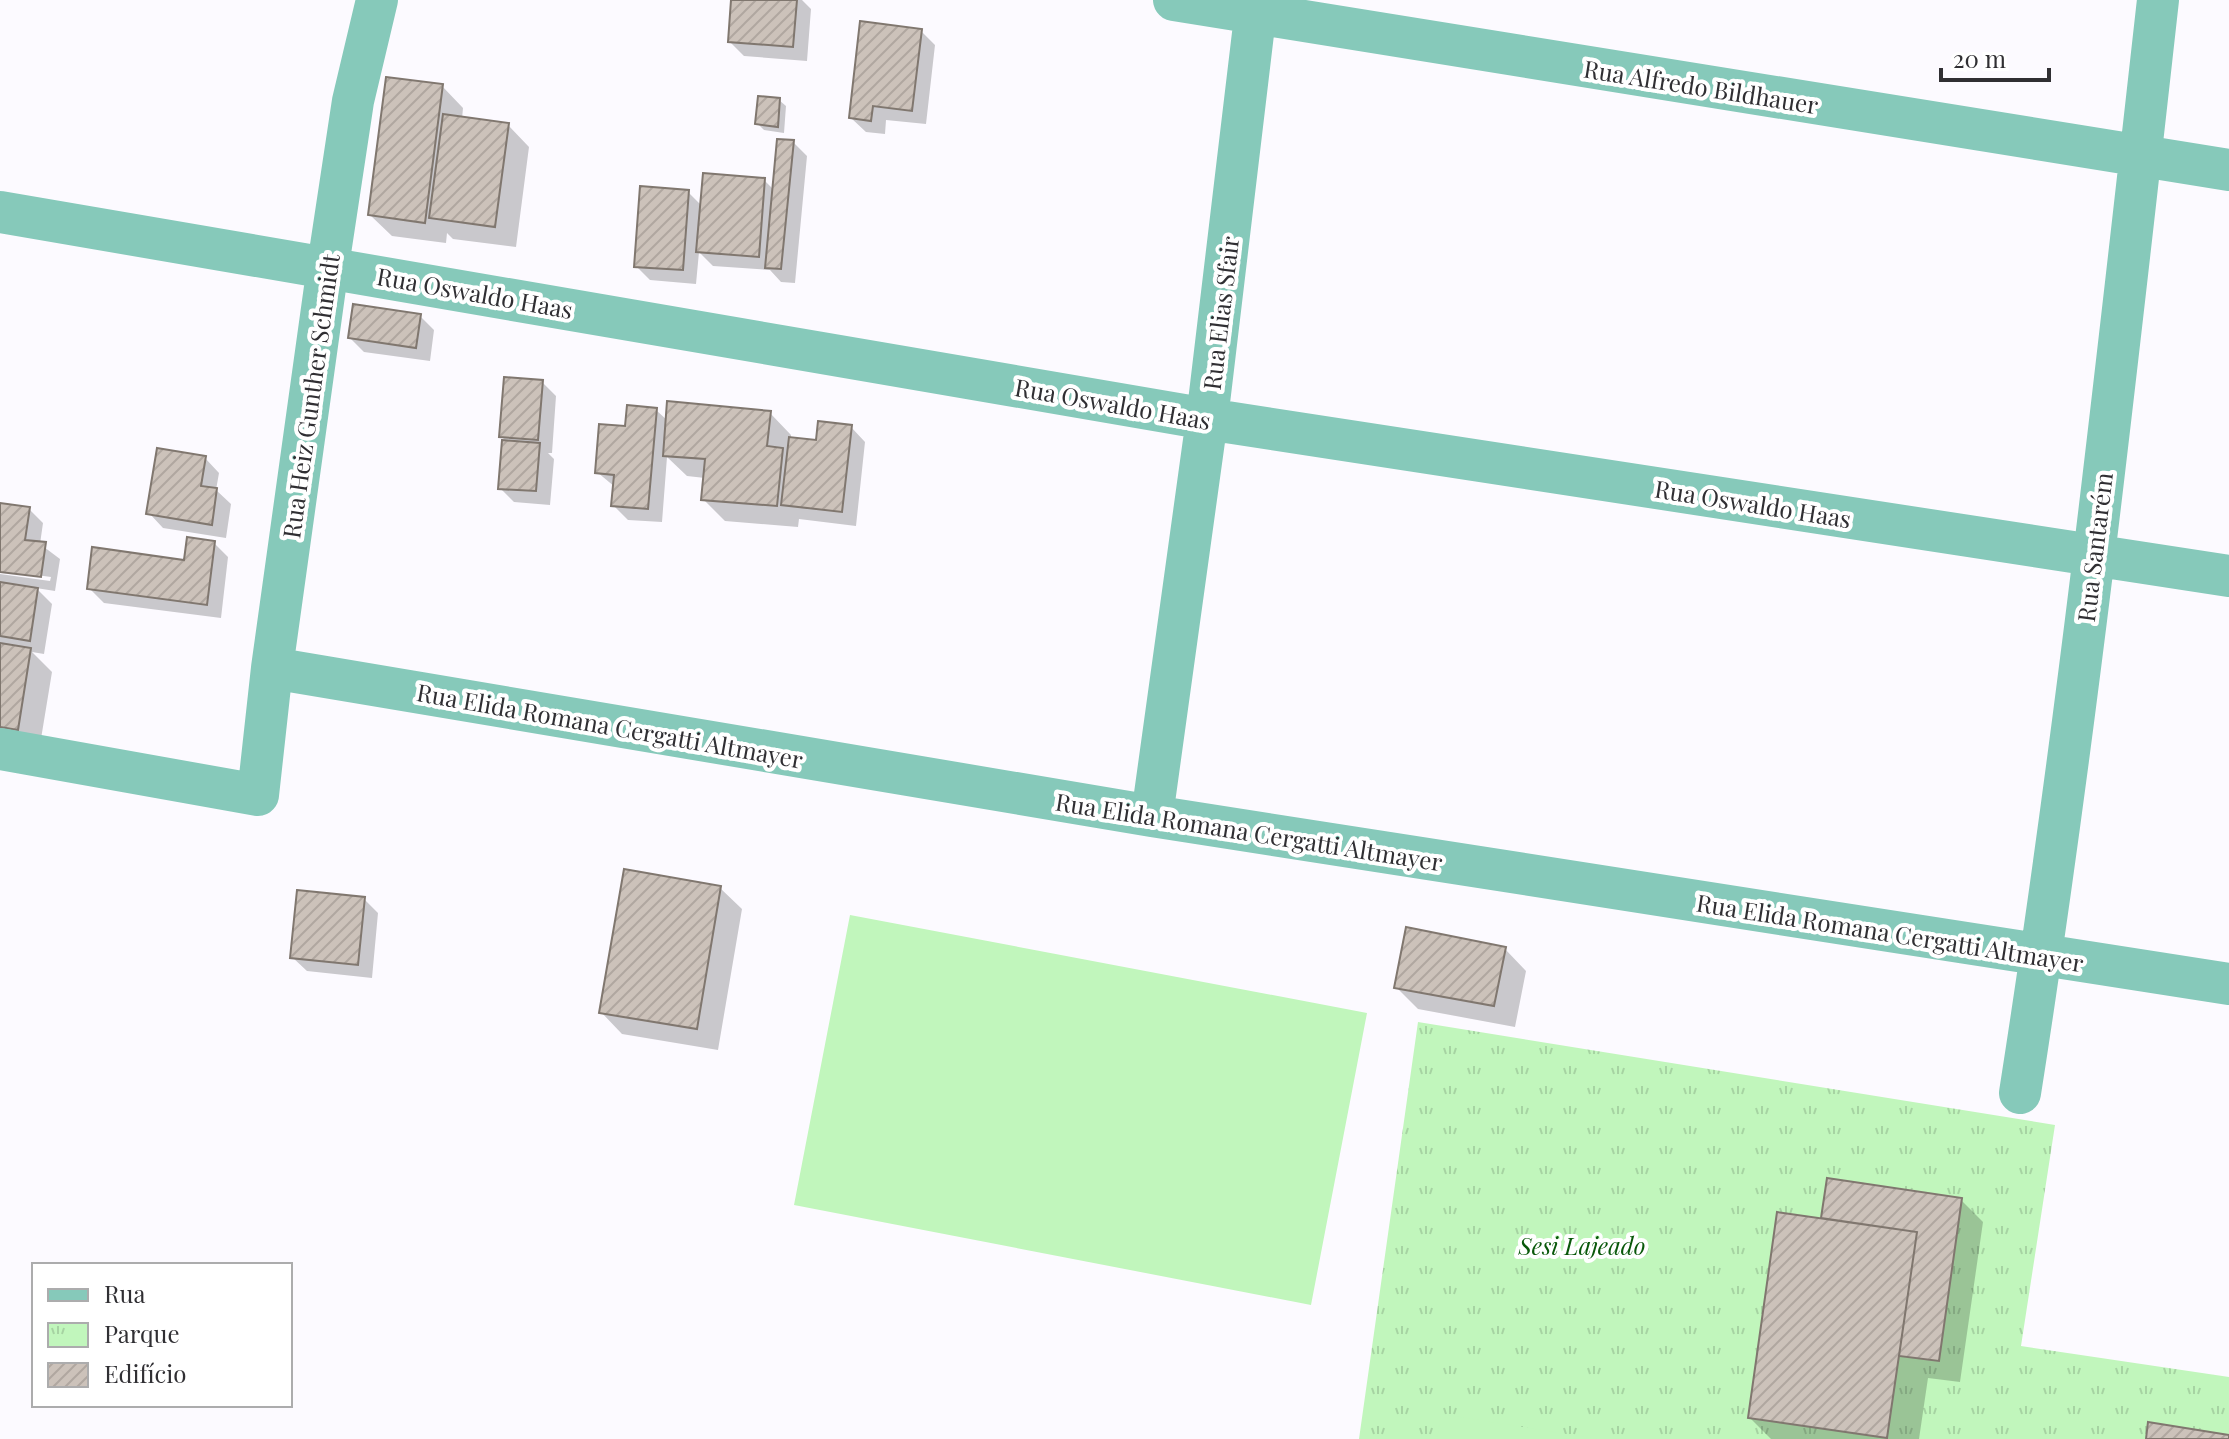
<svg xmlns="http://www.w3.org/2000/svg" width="2229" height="1439" font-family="'Playfair Display',serif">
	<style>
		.park { fill: url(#park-tufts) }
		.pitch { fill: #c1f6bc }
		.shadow { fill: #0003 }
		.building { fill: url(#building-hatch); stroke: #80776f; stroke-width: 2 }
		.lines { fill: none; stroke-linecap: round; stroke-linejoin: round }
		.minor { stroke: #86c9ba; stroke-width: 42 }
		.labels { text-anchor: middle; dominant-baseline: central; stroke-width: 8; stroke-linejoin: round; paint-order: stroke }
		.street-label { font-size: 24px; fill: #302f33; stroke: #fff }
		.park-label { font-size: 24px; font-style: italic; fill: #09580a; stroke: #fff }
	</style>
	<defs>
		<pattern id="park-tufts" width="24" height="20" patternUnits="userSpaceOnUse" patternTransform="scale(2)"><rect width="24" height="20" fill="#c1f6bc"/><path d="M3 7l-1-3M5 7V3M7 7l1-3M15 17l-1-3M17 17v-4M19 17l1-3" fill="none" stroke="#a6d3a2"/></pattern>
		<pattern id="building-hatch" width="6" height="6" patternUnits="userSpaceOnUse" patternTransform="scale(2)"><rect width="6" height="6" fill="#ccc2ba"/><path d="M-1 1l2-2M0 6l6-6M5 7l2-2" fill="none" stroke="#b0a7a0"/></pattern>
	</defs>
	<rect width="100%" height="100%" fill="#fcfaff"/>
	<path class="park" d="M1418,1022L2055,1125L2021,1346L2229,1377V1439H1359Z"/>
	<path class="pitch" d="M850,915L1367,1013L1311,1305L794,1205Z
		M1441,1414L1597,1439H1437Z"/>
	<path class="shadow" d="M733,0H802L811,9L807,61L744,56L730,42Z
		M921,31L935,45L926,124L886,120L885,134L866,132L851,118Z
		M442,86L463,108L462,119L508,125L529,147L516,247L453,239L447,233L446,243L392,236L370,215Z
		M779,100L786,106L784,133L764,130L758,124Z
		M793,142L807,156L795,283L781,282L770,270L713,266L699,252L696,284L650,280L636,266L688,192L702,206L764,180L774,190Z
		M420,316L434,330L430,361L364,352L350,338Z
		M542,382L556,396L552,453H548L554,459L550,505L514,502L500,488L504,439L501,436Z
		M656,410L668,421L770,413L791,435V439L818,442L851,427L865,442L856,526L799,519L798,527L725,521L703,499L705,478L687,476L667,457L662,522L628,520L613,505L615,487L597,472L626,428Z
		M205,458L219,473L216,490L231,504L226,538L163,528L149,513Z
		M0,505L29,509L43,523L40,544L60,559L55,591L36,588L52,604L44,654L32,652L52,672L39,751L0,744V574L50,581L51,577L0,570Z
		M214,543L228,557L221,618L104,603L89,588L186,562Z
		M720,888L742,909L718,1050L622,1034L601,1012Z
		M364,899L378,913L372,978L307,971L292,957Z
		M1505,949L1526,971L1515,1027L1418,1009L1396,987Z
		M1961,1200L1983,1222L1960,1382L1928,1378L1919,1439H1771L1750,1418L1827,1221L1823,1217Z"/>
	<path class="building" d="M731,0H797L793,47L728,42Z
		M860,21L922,29L912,111L873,106L871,121L849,118Z
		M386,77L443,84L425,223L368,215Z
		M758,96L780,98L778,127L755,124Z
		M443,114L509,123L495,227L429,218Z
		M777,139L794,140L781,269L765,268Z
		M703,173L765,178L759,257L696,252Z
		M640,186L689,190L683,270L634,267Z
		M353,304L421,314L416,348L348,338Z
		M504,377L543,380L538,440L499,437Z
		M667,401L771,411L767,446L783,448L777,506L701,500L705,459L663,456Z
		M627,405L657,408L648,509L611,506L614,475L595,473L599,424L625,426Z
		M818,421L852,425L842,512L781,505L789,437L816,440Z
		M502,440L540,443L536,491L498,489Z
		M157,448L206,456L201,486L217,488L212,525L146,514Z
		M0,503L30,507L25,540L46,542L41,577L0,572Z
		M187,537L215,541L207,605L87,589L92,547L184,560Z
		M0,582L38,588L30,641L0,636Z
		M0,643L31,648L18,730L0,727Z
		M624,869L721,886L697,1029L599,1013Z
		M297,890L365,897L358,965L290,958Z
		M1406,927L1506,947L1494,1006L1394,988Z
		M1827,1178L1962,1198L1939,1361L1899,1356L1917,1232L1821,1218Z
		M1777,1212L1917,1232L1887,1438L1748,1418Z
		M2148,1422L2229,1435V1439H2146Z"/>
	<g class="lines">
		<path class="minor" d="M1174,0L2229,170
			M0,212L1207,419L2229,576
			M272,668L1152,816L2229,984
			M0,749L258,795L272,668L328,266L353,101L377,0
			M1152,816L1207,419L1257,0
			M2020,1093C2077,730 2117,365 2158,0"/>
	</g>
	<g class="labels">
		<g class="street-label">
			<text transform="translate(1701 86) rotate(9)">Rua Alfredo Bildhauer</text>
			<text transform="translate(475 292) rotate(10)">Rua Oswaldo Haas</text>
			<text transform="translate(1220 313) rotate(-83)">Rua Elias Sfair</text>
			<text transform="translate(310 396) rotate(-82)">Rua Heiz Gunther Schmidt</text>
			<text transform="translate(1113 403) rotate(10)">Rua Oswaldo Haas</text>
			<text transform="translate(1753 503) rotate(9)">Rua Oswaldo Haas</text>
			<text transform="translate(2094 547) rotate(-83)">Rua Santarém</text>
			<text transform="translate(610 725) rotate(10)">Rua Elida Romana Cergatti Altmayer</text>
			<text transform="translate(1249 831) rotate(9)">Rua Elida Romana Cergatti Altmayer</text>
			<text transform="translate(1890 932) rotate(9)">Rua Elida Romana Cergatti Altmayer</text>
		</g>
		<g class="park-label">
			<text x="1582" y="1245">Sesi Lajeado</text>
		</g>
	</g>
	<rect x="32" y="1263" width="260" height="144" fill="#ffffff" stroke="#acacad" stroke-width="2"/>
	<rect x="48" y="1289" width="40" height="12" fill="#86c9ba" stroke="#acacad" stroke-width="2"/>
	<text x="104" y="1303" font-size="24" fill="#302f33">Rua</text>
	<rect x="48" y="1323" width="40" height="24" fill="url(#park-tufts)" stroke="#acacad" stroke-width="2"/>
	<text x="104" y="1343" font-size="24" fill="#302f33">Parque</text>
	<rect x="48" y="1363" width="40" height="24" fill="url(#building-hatch)" stroke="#acacad" stroke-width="2"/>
	<text x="104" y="1383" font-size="24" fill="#302f33">Edifício</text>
	<path d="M1941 68v12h108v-12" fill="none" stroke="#302f33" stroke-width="4"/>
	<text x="1953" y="68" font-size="24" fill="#302f33" stroke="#ffffff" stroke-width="6" paint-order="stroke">20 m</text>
</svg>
